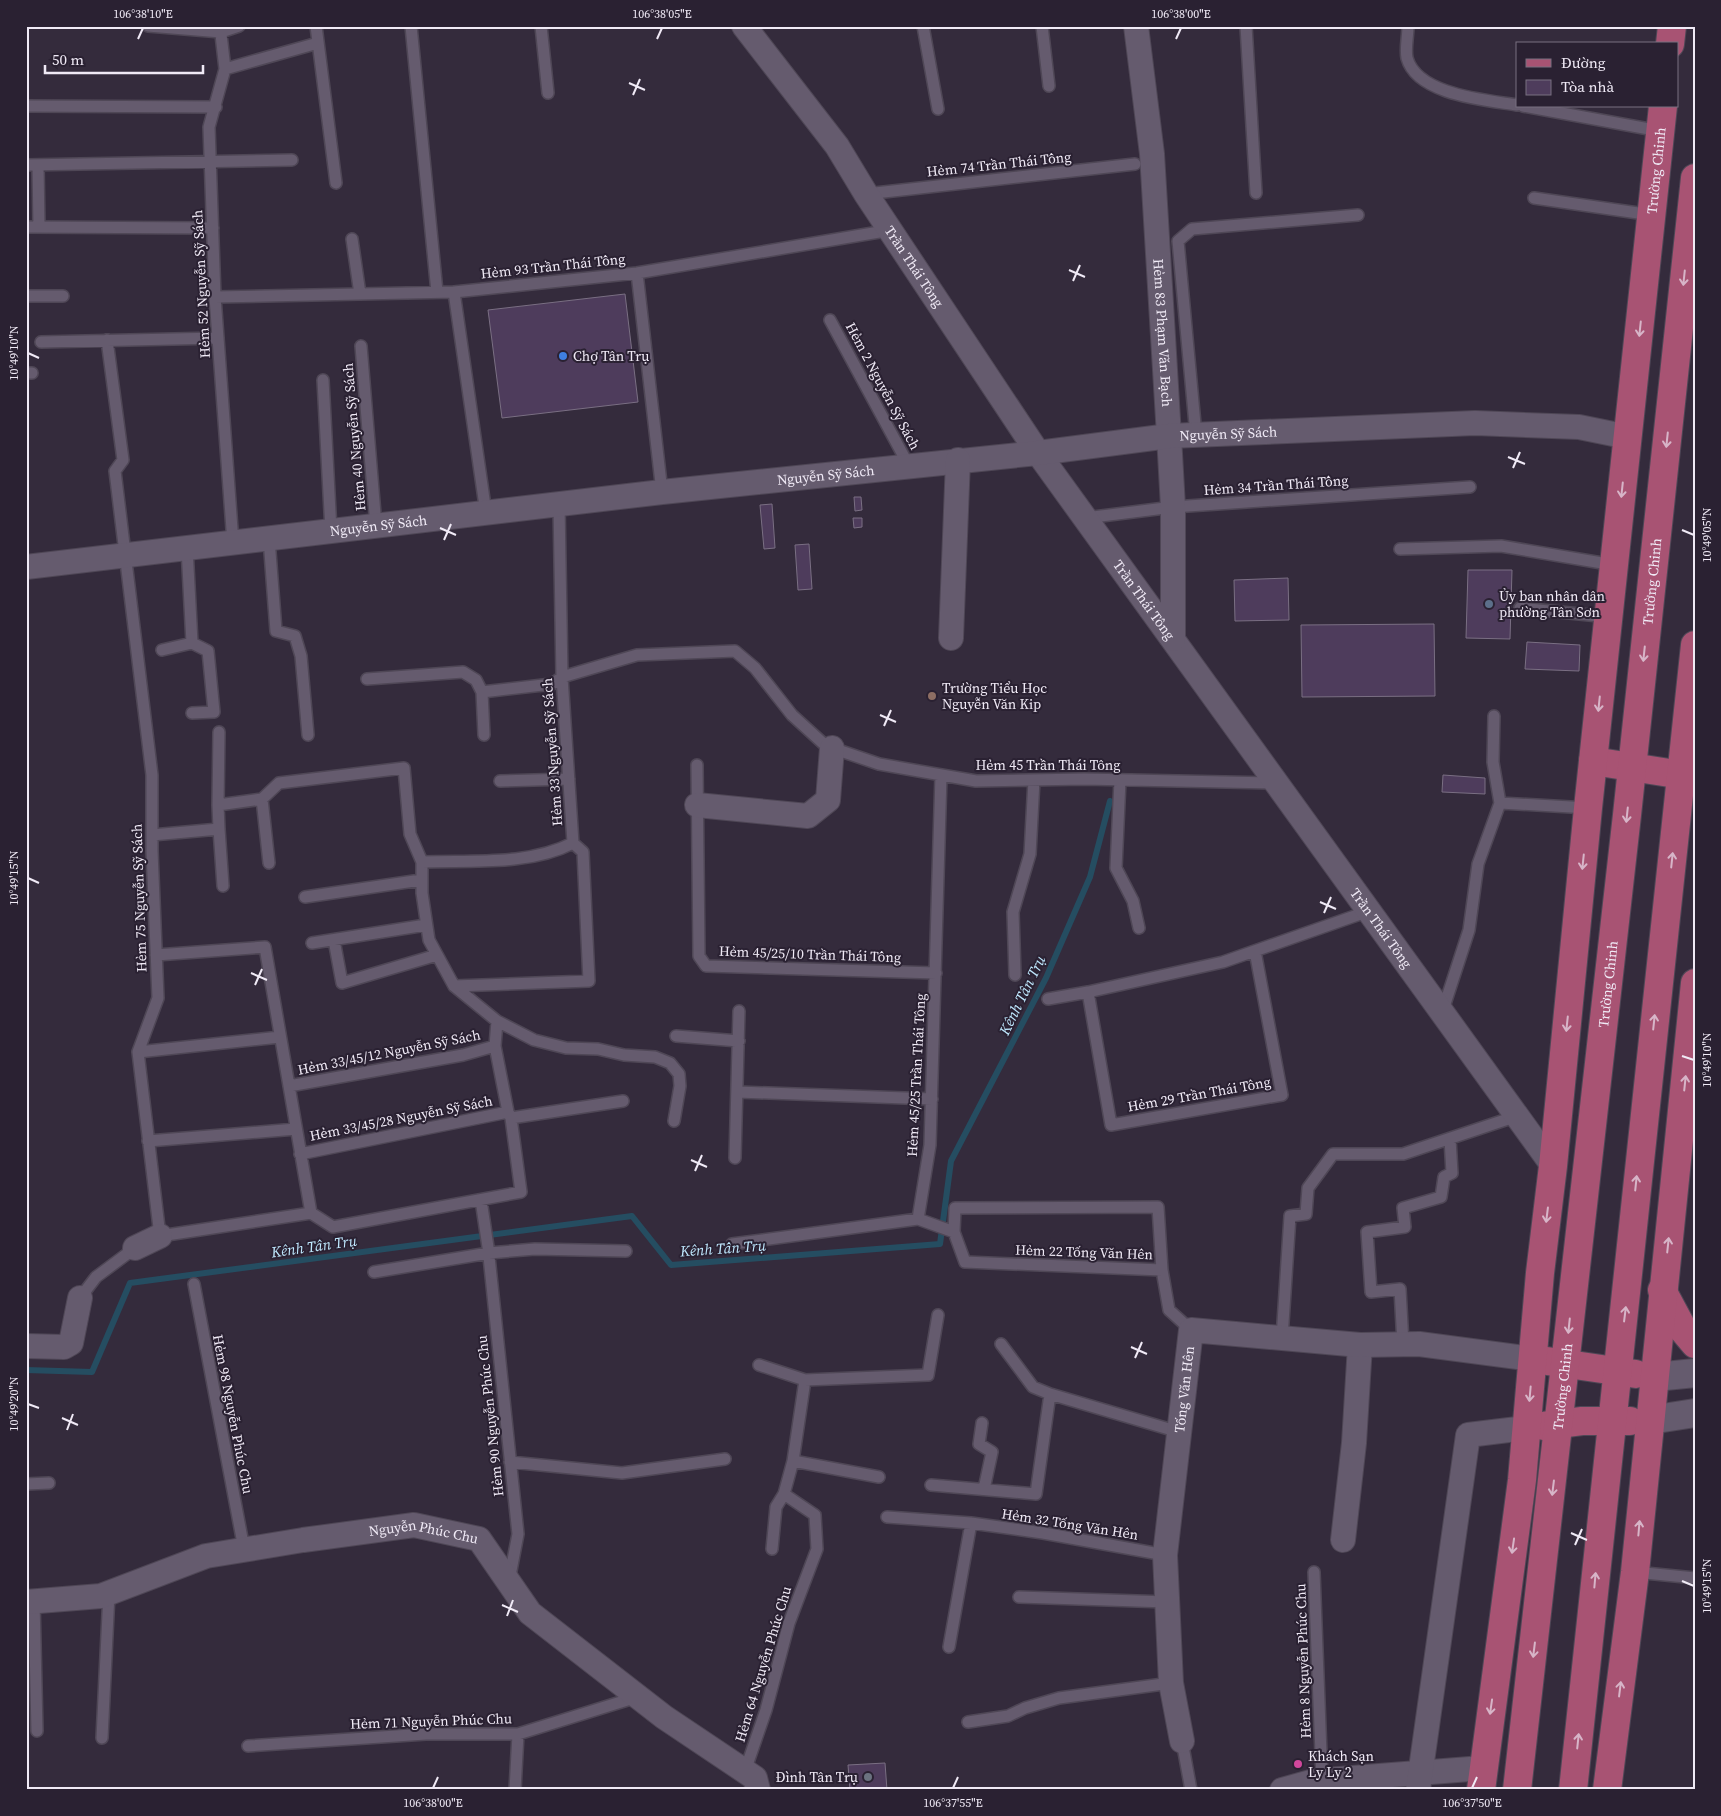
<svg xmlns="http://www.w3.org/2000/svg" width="1721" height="1816" font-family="'Source Serif 4',serif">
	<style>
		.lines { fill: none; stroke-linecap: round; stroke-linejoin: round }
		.stream { stroke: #254d61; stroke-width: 6 }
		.building { fill: #4e3c5c; stroke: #7a6f83 }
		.lane-casing { stroke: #4f4756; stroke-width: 14 }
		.street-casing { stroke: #4f4756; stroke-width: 26 }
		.secondary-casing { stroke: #4f4756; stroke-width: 30 }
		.primary-casing { stroke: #4f4756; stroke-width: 30 }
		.lane { stroke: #655b6e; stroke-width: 11 }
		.street { stroke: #655b6e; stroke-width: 24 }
		.secondary { stroke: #655b6e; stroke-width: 28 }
		.primary { stroke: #a85373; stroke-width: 28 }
		.oneway { stroke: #d7b5c8 }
		.ticks { fill: none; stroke: #f0eaf6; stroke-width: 2 }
		.shop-dot { fill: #3f7fe0; stroke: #2a2132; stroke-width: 2 }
		.service-dot { fill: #5c6f8a; stroke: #2a2132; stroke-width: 2 }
		.education-dot { fill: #8d6e63; stroke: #2a2132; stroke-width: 2 }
		.hotel-dot { fill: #d1479c; stroke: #2a2132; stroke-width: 2 }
		.worship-dot { fill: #6b7280; stroke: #2a2132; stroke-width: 2 }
		.labels { text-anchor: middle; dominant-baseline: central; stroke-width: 4; stroke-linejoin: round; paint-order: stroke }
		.street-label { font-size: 14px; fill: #f0eaf6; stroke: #2a2132 }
		.poi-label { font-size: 14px; fill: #f0eaf6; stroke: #2a2132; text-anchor: start }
		.water-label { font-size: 15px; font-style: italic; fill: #c0e9ff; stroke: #2a2132 }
		.neatline { fill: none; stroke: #f0eaf6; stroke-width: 2 }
		.ticks-label { font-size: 12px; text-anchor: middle; fill: #f0eaf6 }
	</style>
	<rect width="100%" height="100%" fill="#342b3c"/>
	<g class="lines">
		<path class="stream" d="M26,1370L92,1372L130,1283L632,1216L671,1265L940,1244L951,1161L1046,978L1090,877L1110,801"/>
	</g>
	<path class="building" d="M625,294L638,402L502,418L488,310Z
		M854,497H861L862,510L855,511Z
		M772,504L775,548L764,549L760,505Z
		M853,518H862V527L854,528Z
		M809,544L812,589L798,590L795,545Z
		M1468,570H1512L1510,639L1466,638Z
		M1288,578L1289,620L1235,621L1234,580Z
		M1434,624L1435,696L1302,697L1301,625Z
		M1527,642L1580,645L1579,671L1525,669Z
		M1443,775L1485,778V794L1442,792Z
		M885,1763L887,1790H850L848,1765Z"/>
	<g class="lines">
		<defs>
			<path id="lane" d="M148,26L221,32L239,26
				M220,26L225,69L209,127L215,297L233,543
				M316,26L336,183
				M411,26L437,292
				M541,26L548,93
				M923,26L938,109
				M1042,26L1049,86
				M1246,26L1256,193
				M1408,26C1408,36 1405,49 1407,58C1417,95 1486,100 1517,105
				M225,69L318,43
				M26,106L216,107
				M1523,106L1660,131
				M26,165L292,160
				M38,165L39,227
				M866,194L1135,164
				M1534,198L1652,215
				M26,227L213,228
				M352,239L360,294
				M637,273L662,492
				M454,292L486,513
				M26,296H63
				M215,297L454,292L637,273L891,230
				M830,320L909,466
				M107,340L123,460L115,471L152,775V851L158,998L138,1052L160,1236L311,1213
				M41,342L218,338
				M361,346L376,526
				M26,373H32
				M323,380L331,531
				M1196,435L1178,241L1192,229L1358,215
				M1085,518L1173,507L1470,487
				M269,539L276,631L295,636L301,656L308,735
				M187,548L192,643L208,651L214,712L192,713
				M1400,549L1501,546L1614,565
				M1520,608L1609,617
				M162,650L192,643
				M367,679L463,672L476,680L482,692
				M484,735L482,692L552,684L562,677L637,655L735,651L755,668L792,715L826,746L879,764L976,781L1084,779L1275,783
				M697,765L699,956L706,966L936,973
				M1120,780L1116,868L1133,901L1139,928
				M500,781L569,779
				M262,799L269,863
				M1500,803L1588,808
				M218,805L219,732
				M219,829L223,886
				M152,835L219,829L218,805L262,799L279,783L404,768L410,834L422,862V893L429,940L454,986L497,1021L495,1046L508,1112L511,1118L521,1192L333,1227L311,1213
				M422,862C471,860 528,866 573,843L562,677L559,505
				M305,897L421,880
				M334,940L342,983L437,955
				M312,943L426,925
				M1255,951L1282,1095L1111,1125L1088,992L1223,962L1369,911
				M156,955L265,947L311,1213
				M1015,975L1013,912L1030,854L1034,780
				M454,986L589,981L583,852L573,843
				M1048,999L1088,992
				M1442,1013L1469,930L1478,864L1500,803L1493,762L1494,716
				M497,1021L534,1040L566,1048L598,1049L624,1055L655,1057L670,1063L679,1074L680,1086L674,1121
				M676,1036L739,1041
				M138,1052L280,1037
				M289,1086L463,1055L495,1046
				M738,1092L932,1099
				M511,1118L623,1101
				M148,1141L296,1129
				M300,1154L508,1112
				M735,1158L739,1011
				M481,1200L488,1247L518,1534L509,1581
				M918,1219L954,1232
				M732,1244L918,1219L930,1145L941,775
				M1162,1270L1158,1207L955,1208L954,1232L965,1262L1162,1270L1169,1310L1191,1330
				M374,1272L489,1253L535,1249L626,1251
				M194,1284L244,1549
				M80,1298L96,1277L135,1248
				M1282,1338L1290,1216L1306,1214L1308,1188L1333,1154H1403L1517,1116
				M1001,1344L1033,1387L1050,1394
				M1403,1344L1400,1289L1371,1292L1367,1232L1405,1227L1403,1208L1441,1197L1444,1177L1452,1173L1450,1139
				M759,1365L805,1380
				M982,1423L979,1444L992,1452L984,1489
				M793,1461L879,1477
				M510,1462L622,1473L725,1459
				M26,1484L49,1483
				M931,1485L1036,1494L1050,1394L1179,1432
				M887,1517L971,1523L1043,1533L1165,1555
				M772,1549L776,1507L784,1494
				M1314,1572L1322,1780
				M1635,1572L1695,1578
				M1019,1597L1167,1602
				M34,1601L37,1731
				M949,1647L971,1523
				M968,1722L1008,1716L1025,1708L1059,1698L1171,1683
				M102,1738L109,1593
				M1182,1741L1191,1790
				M248,1746L426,1734H518L637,1697
				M745,1771L766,1710L789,1623L817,1549L815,1515L784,1494L793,1461L805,1380L928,1375L938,1315
				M515,1790L518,1734"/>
			<g id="street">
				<path id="s1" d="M744,26L837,146L866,194L1038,453L1553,1166"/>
				<path id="s2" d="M1136,26L1152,154L1169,436L1173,507V639"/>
				<path id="s3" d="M26,567L662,492L1038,453L1169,436L1475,423L1579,427L1628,437"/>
				<path d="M951,638L958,460"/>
				<path d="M697,805L808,816L828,800L832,748"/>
				<path d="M135,1248L160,1236"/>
				<path d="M26,1346L64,1347L71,1343L80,1298"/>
				<path d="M1343,1540L1354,1443L1360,1345"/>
				<path id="s4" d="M26,1602L101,1596L206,1556L303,1540L414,1525L479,1539L530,1613L664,1717L755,1778L758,1790"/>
				<path id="s5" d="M1182,1741L1171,1683L1165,1555L1191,1330L1360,1345L1419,1344L1533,1359"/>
				<path d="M1282,1790L1314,1781L1483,1768"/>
				<path d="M1418,1790L1468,1435L1526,1428"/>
			</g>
			<path id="secondary" d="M1655,1377L1695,1373
				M1650,1420L1695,1413"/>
			<g id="primary">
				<path d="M1670,44L1672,26"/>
				<path d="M1593,761L1695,777"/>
				<path d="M1662,1290L1684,1331L1695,1344"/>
				<path d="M1547,1361L1636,1374"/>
				<path d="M1543,1426L1582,1421H1630"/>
				<path id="s6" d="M1481,1790L1522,1480L1540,1273L1553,1166L1588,808L1663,106"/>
				<path id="s7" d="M1517,1790L1627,815L1695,178"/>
				<path d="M1573,1790L1695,645"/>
				<path d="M1607,1790L1635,1572L1695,983"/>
			</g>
		</defs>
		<use href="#lane" class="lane-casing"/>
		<use href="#street" class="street-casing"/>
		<use href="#secondary" class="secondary-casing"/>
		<use href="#primary" class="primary-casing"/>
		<use href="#lane" class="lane"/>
		<use href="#street" class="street"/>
		<use href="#secondary" class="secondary"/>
		<use href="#primary" class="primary"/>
	</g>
	<defs><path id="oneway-shaft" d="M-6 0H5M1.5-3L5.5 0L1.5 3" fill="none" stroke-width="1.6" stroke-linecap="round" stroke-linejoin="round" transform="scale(1.25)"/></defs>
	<g class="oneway">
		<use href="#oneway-shaft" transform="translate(1684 278) rotate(96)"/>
		<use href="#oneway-shaft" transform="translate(1640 329) rotate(96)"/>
		<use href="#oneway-shaft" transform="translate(1667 440) rotate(96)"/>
		<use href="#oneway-shaft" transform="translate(1622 490) rotate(96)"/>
		<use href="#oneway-shaft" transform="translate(1644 654) rotate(96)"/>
		<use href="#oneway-shaft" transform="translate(1599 704) rotate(96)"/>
		<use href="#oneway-shaft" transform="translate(1627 815) rotate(96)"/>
		<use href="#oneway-shaft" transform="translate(1672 860) rotate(-84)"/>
		<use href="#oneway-shaft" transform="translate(1583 862) rotate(96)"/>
		<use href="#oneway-shaft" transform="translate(1654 1022) rotate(-84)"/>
		<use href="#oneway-shaft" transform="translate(1567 1024) rotate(96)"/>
		<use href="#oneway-shaft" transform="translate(1685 1083) rotate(-84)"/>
		<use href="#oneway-shaft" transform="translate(1636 1183) rotate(-84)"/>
		<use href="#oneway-shaft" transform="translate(1547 1215) rotate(97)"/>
		<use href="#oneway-shaft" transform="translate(1668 1245) rotate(-84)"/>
		<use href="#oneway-shaft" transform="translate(1625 1314) rotate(-83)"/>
		<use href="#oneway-shaft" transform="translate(1569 1326) rotate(96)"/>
		<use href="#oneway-shaft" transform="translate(1530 1394) rotate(95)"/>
		<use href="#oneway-shaft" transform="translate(1553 1488) rotate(97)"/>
		<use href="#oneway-shaft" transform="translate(1639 1528) rotate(-85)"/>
		<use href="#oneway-shaft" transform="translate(1513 1546) rotate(98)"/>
		<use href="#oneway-shaft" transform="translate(1595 1580) rotate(-85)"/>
		<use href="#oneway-shaft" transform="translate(1534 1650) rotate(97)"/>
		<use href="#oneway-shaft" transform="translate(1620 1689) rotate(-83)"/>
		<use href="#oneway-shaft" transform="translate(1491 1707) rotate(98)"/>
		<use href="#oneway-shaft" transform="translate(1578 1741) rotate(-84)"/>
	</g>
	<path class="ticks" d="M138,39L143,28M657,39L662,28M1176,39L1181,28M629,83L645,90M633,95L640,79M1069,270L1085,277M1073,281L1080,265M28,353L39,358M1508,457L1525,464M1513,468L1520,452M440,528L456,535M1682,530L1694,535M444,540L451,524M880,715L896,722M884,726L891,710M28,878L39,883M1320,902L1336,909M1324,913L1331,897M251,973L267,980M255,985L262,969M1682,1056L1694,1060M691,1160L707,1167M695,1171L702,1155M1131,1347L1147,1354M1135,1358L1142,1342M28,1404L39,1408M62,1418L78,1425M67,1430L73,1414M1571,1533L1587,1540M1575,1545L1582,1529M1682,1581L1694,1586M502,1605L518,1612M507,1616L513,1600M433,1788L438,1777M953,1788L958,1777M1472,1788L1477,1777"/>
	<circle class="shop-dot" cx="563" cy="356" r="5"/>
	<circle class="service-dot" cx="1489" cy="604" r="5"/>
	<circle class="education-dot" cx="932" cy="696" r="5"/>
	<circle class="hotel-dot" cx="1298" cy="1764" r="5"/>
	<circle class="worship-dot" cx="868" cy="1777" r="5"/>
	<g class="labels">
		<g class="street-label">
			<text transform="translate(999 164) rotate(-6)">Hẻm 74 Trần Thái Tông</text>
			<text stroke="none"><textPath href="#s6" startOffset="1629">Trường Chinh</textPath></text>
			<text transform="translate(553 266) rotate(-6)">Hẻm 93 Trần Thái Tông</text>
			<text stroke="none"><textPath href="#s1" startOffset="295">Trần Thái Tông</textPath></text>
			<text transform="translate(201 284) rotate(-93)">Hẻm 52 Nguyễn Sỹ Sách</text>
			<text stroke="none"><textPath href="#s2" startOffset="308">Hẻm 83 Phạm Văn Bạch</textPath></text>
			<text transform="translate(883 386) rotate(62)">Hẻm 2 Nguyễn Sỹ Sách</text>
			<text stroke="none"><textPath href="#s3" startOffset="1210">Nguyễn Sỹ Sách</textPath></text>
			<text transform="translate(354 437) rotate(-95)">Hẻm 40 Nguyễn Sỹ Sách</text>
			<text stroke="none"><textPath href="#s3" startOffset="805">Nguyễn Sỹ Sách</textPath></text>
			<text transform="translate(1276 485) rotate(-4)">Hẻm 34 Trần Thái Tông</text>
			<text stroke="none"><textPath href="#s3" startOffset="355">Nguyễn Sỹ Sách</textPath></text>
			<text stroke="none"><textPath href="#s7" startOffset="1216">Trường Chinh</textPath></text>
			<text stroke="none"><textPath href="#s1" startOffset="700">Trần Thái Tông</textPath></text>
			<text transform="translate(552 752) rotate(-94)">Hẻm 33 Nguyễn Sỹ Sách</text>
			<text x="1048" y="765">Hẻm 45 Trần Thái Tông</text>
			<text transform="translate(139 898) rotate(-92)">Hẻm 75 Nguyễn Sỹ Sách</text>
			<text stroke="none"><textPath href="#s1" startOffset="1105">Trần Thái Tông</textPath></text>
			<text transform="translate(810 954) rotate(2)">Hẻm 45/25/10 Trần Thái Tông</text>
			<text stroke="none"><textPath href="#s7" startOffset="811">Trường Chinh</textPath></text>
			<text transform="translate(389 1052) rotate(-11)">Hẻm 33/45/12 Nguyễn Sỹ Sách</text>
			<text transform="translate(916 1075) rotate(-87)">Hẻm 45/25 Trần Thái Tông</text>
			<text transform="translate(1199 1094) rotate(-10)">Hẻm 29 Trần Thái Tông</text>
			<text transform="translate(401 1118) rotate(-11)">Hẻm 33/45/28 Nguyễn Sỹ Sách</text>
			<text transform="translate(1084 1252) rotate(2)">Hẻm 22 Tống Văn Hên</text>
			<text stroke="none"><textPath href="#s7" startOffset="406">Trường Chinh</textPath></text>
			<text stroke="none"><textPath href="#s5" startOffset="354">Tống Văn Hên</textPath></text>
			<text transform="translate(233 1414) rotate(79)">Hẻm 98 Nguyễn Phúc Chu</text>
			<text transform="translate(490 1416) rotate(-96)">Hẻm 90 Nguyễn Phúc Chu</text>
			<text transform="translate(1070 1524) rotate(9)">Hẻm 32 Tống Văn Hên</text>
			<text stroke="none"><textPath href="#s4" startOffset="408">Nguyễn Phúc Chu</textPath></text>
			<text transform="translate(1303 1661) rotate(-92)">Hẻm 8 Nguyễn Phúc Chu</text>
			<text transform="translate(763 1664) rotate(-73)">Hẻm 64 Nguyễn Phúc Chu</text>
			<text transform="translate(431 1721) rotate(-2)">Hẻm 71 Nguyễn Phúc Chu</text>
		</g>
		<g class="poi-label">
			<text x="573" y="356">Chợ Tân Trụ</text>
			<text x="1499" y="596">Ủy ban nhân dân<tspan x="1499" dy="16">phường Tân Sơn</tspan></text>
			<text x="942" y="688">Trường Tiểu Học<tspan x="942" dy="16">Nguyễn Văn Kip</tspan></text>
			<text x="1308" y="1756">Khách Sạn<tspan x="1308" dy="16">Ly Ly 2</tspan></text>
			<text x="858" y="1777" text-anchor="end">Đình Tân Trụ</text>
		</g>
		<g class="water-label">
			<text transform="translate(1022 995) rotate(-64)">Kênh Tân Trụ</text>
			<text transform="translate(314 1246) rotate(-8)">Kênh Tân Trụ</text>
			<text transform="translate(723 1248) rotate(-4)">Kênh Tân Trụ</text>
		</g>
	</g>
	<rect width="1721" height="1816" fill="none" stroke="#2a2132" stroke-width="55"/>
	<rect x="1516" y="42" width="162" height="65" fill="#2a2132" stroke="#797180"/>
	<rect x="1526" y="59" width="25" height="8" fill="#a85373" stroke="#797180"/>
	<text x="1561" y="68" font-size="15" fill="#f0eaf6">Đường</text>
	<rect x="1526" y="80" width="25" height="15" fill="#4e3c5c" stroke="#797180"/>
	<text x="1561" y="92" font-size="15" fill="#f0eaf6">Tòa nhà</text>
	<path d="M45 65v8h158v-8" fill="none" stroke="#f0eaf6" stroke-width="2.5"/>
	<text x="52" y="65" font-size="15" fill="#f0eaf6" stroke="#2a2132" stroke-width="4" paint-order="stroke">50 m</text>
	<rect x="28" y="28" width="1666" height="1760" class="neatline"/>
	<g class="ticks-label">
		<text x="143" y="18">106°38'10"E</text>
		<text x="662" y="18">106°38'05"E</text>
		<text x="1181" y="18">106°38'00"E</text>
		<text transform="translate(14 353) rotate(-90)" y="4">10°49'10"N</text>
		<text transform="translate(1707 535) rotate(-90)" y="4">10°49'05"N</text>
		<text transform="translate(14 878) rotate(-90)" y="4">10°49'15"N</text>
		<text transform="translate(1707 1060) rotate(-90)" y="4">10°49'10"N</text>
		<text transform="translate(14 1404) rotate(-90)" y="4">10°49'20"N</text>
		<text transform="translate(1707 1586) rotate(-90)" y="4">10°49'15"N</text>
		<text x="433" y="1807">106°38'00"E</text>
		<text x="953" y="1807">106°37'55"E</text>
		<text x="1472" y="1807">106°37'50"E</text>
	</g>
</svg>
